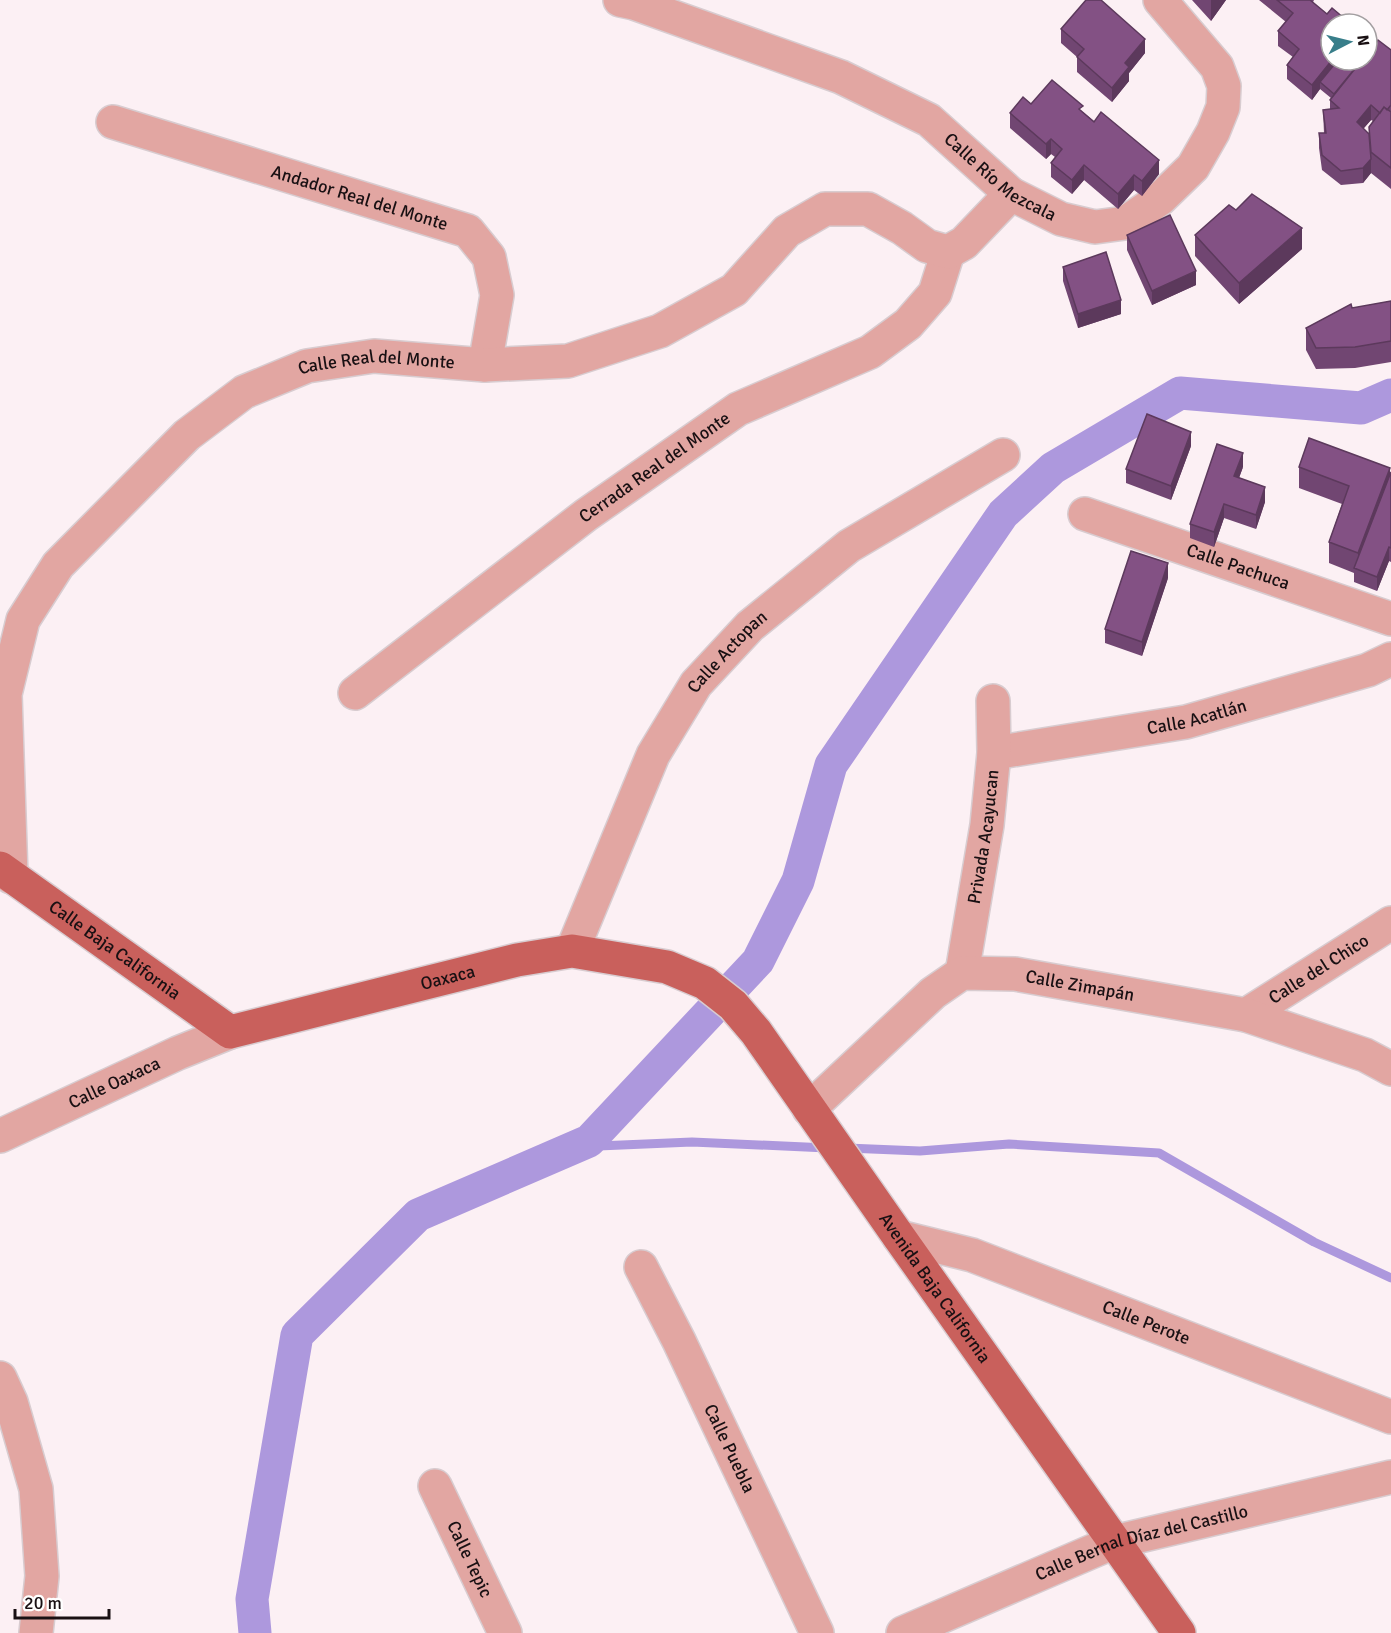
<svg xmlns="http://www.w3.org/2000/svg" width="1391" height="1633" font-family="Signika,sans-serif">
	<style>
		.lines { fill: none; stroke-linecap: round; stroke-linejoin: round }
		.stream { stroke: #ad98dd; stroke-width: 9 }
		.canal { stroke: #ad98dd; stroke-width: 33 }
		.minor-casing { stroke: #d8ccd0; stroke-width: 36 }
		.major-casing { stroke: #d8ccd0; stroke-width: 36 }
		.minor { stroke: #e2a6a2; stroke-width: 33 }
		.major { stroke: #c9605c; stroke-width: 33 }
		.wall { fill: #714672; fill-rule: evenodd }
		.shaded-wall { fill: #5c395c }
		.building { fill: #835184; stroke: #5c395c; stroke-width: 1.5 }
		.labels { text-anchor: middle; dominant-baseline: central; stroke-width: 4.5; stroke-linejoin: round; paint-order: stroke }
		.street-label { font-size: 18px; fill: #191013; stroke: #fff }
	</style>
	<rect width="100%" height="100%" fill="#fcf0f4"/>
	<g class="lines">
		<path class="stream" d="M575,1147L692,1142L827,1148
			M847,1148L920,1151L1009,1144L1159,1153L1314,1242L1391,1278"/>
		<path class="canal" d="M255,1633L252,1599L297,1335L418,1215L589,1141L758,961L798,881L831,765L1003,514L1053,468L1180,393L1361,408L1391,395"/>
		<defs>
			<g id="minor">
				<path id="s1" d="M620,0L634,3L841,77L929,120L1011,194L1061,219L1095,227L1125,223L1160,199L1193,167L1213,132L1223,107L1224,86L1217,67L1160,0"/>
				<path id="s2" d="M113,122L468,231L489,257L497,295L485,365"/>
				<path id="s3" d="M1085,514L1391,619"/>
				<path id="s4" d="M355,693L586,515L738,409L870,352L908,324L935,293L948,252"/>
				<path id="s5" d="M994,753L1186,722L1368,670L1391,659"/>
				<path id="s6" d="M11,877L5,694L23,620L58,565L187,435L244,392L307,366L374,356L485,365L568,361L660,331L734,290L787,231L825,209H868L902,228L927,246L948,252L964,243L1011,194"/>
				<path id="s7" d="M572,951L653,755L696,684L750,626L849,546L1003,455"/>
				<path id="s8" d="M962,973L987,825L994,753L993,701"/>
				<path id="s9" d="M1246,1015L1391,923"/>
				<path id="s10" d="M809,1109L933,993L962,973L1015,974L1246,1015L1365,1055L1391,1069"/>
				<path id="s11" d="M0,1136L178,1053L230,1032"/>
				<path id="s12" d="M899,1237L972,1255L1391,1417"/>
				<path id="s13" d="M641,1267L679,1341L817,1633"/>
				<path d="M0,1378L11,1402L36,1489L42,1576L36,1633"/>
				<path id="s14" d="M435,1486L505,1633"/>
				<path id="s15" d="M903,1633L1114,1542L1391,1477"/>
			</g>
			<g id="major">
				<path id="s16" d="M0,868L230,1032L517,960L572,951L667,967L705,983L733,1005L756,1032L899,1237L1179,1633"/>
			</g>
		</defs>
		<use href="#minor" class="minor-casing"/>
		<use href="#major" class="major-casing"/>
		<use href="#minor" class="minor"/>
		<use href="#major" class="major"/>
	</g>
	<path class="wall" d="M1192,0H1226L1211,21Z
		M1259,0H1314L1313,2L1331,60L1361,61L1391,50V189L1371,173L1363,183L1341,185L1322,170L1319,148V133H1324L1323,110H1330V100L1331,98L1320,89L1312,100L1287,79V65L1293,57L1278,46V31L1286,22ZM1371,120L1373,121L1369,127V134L1363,129Z
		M1061,29L1145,53L1129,73V81L1112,102L1077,72V57L1061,43Z
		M1031,104L1083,112L1159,174L1142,196L1134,190L1118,209L1084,180L1072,194L1051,177V163L1055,157L1051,154L1046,159L1010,128V113Z
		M1127,235L1196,285L1152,305L1127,250Z
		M1195,235L1302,249L1239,304L1195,256Z
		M1063,267L1121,314L1078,328L1063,281Z
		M1391,301V362L1355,368L1316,369L1306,350V328L1352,308Z
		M1191,446L1171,500L1126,483V469Z
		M1243,467L1239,478L1265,502L1256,529L1224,518L1214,547L1190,538V524Z
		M1299,467L1390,475L1391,472V562L1389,561L1377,591L1354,582V573L1329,563V542L1342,504L1299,488Z
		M1168,578L1142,656L1105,643V629Z"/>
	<path class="shaded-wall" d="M1211,0H1226L1211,21Z
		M1145,39V53L1129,73V81L1112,102V88L1125,63Z
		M1332,60H1344L1320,82V89L1312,100V85Z
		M1371,105V120L1357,136V122Z
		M1051,139V154L1046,159V144Z
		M1371,159V173L1363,183V168Z
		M1159,160V174L1142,196V181Z
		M1084,165V180L1072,194V180Z
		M1134,175V190L1118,209V194Z
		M1302,228V249L1239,304V283Z
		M1196,271V285L1152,305V291Z
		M1121,300V314L1078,328V314Z
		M1191,432V446L1171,500V486Z
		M1243,453V467L1234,491V476Z
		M1390,468V489L1358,570V553Z
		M1265,487V502L1256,529V515Z
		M1224,504V518L1214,547V532Z
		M1389,547V561L1377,591V577Z
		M1168,563V578L1142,656V642Z"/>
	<path class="building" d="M1086,0H1101L1145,39L1125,63L1129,67L1112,88L1077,57L1084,49L1061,29Z
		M1277,0H1310L1327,14L1332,8L1351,24H1331V60H1332L1312,85L1287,65L1299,49L1278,31L1293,13Z
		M1378,40L1391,50V105L1387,110L1384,107L1380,113L1371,105L1357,122L1369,134L1371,159L1363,168L1341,171L1322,155L1319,133H1326L1323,110L1339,108L1330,100L1362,60H1367V53Z
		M1338,60H1360L1361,61L1334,94L1320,82Z
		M1052,80L1083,106L1079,109L1094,122L1101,112L1159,160L1142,181L1134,175L1118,194L1084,165L1072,180L1051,163L1062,149L1051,139L1046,144L1010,113L1023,97L1031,104Z
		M1384,107L1391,112V168L1371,152L1369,127Z
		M1252,194L1302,228L1239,283L1195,235L1229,205L1236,210Z
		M1170,215L1196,271L1152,291L1127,235Z
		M1106,252L1121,300L1078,314L1063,267Z
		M1391,301V341L1355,347L1316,348L1306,328L1351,304L1352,308Z
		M1147,414L1191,432L1171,486L1126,469Z
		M1309,438L1390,468L1358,553L1329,542L1349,486L1299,467Z
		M1217,444L1243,453L1234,476L1265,487L1256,515L1224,504L1214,532L1190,524Z
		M1391,472V548L1389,547L1377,577L1354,568Z
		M1131,551L1168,563L1142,642L1105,629Z"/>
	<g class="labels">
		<g class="street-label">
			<text stroke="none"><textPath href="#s1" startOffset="424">Calle Río Mezcala</textPath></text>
			<text stroke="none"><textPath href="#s2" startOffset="258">Andador Real del Monte</textPath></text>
			<text stroke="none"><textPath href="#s6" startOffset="717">Calle Real del Monte</textPath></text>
			<text stroke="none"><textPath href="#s4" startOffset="375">Cerrada Real del Monte</textPath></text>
			<text stroke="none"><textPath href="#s3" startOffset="162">Calle Pachuca</textPath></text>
			<text stroke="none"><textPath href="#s7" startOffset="340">Calle Actopan</textPath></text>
			<text stroke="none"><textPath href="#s5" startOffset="206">Calle Acatlán</textPath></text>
			<text stroke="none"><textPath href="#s8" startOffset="138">Privada Acayucan</textPath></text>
			<text stroke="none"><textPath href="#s16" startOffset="141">Calle Baja California</textPath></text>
			<text stroke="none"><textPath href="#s9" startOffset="86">Calle del Chico</textPath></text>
			<text stroke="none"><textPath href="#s16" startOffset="507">Oaxaca</textPath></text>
			<text stroke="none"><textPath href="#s10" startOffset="324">Calle Zimapán</textPath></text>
			<text stroke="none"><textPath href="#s11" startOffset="126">Calle Oaxaca</textPath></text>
			<text stroke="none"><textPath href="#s16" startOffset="1155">Avenida Baja California</textPath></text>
			<text stroke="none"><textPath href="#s12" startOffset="262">Calle Perote</textPath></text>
			<text stroke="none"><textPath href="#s13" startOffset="202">Calle Puebla</textPath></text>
			<text stroke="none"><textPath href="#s15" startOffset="256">Calle Bernal Díaz del Castillo</textPath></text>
			<text stroke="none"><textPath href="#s14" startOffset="81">Calle Tepic</textPath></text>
		</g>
	</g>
	<g transform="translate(1349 42) rotate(83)"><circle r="28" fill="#ffffff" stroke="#a39fa1" stroke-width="1.5"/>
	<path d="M0-4.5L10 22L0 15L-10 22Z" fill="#387e8a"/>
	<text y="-9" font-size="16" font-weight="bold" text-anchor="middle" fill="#191013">N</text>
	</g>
	<path d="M15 1609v9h94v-9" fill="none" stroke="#191013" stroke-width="3"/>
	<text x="24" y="1609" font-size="18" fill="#191013" stroke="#ffffff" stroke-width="4.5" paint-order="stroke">20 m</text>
</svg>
